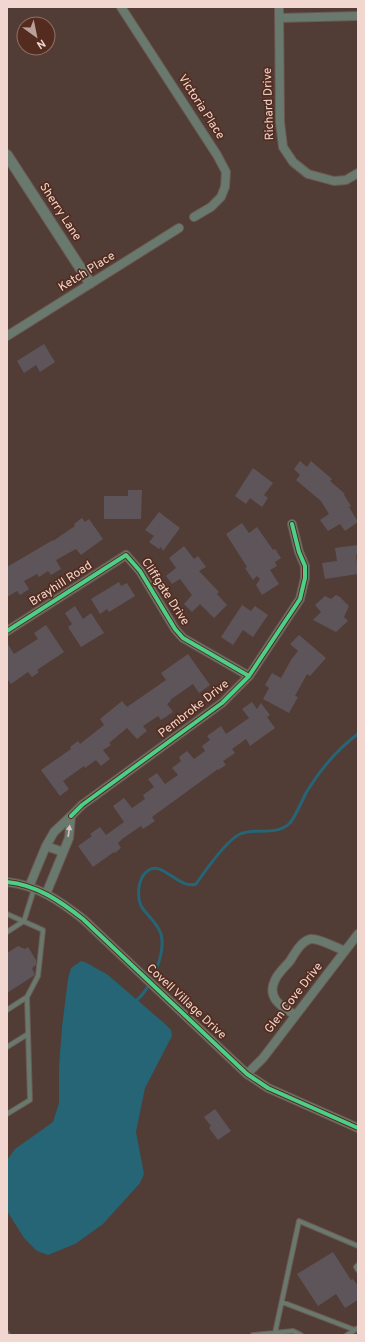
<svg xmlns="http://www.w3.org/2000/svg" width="365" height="1342" font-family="Overpass,sans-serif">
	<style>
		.water { fill: #256575 }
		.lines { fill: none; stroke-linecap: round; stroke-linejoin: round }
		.stream { stroke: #256575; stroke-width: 3 }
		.building { fill: #5e555a }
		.service-casing { stroke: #6c5a54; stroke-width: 6 }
		.minor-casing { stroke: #6c5a54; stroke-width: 10 }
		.tertiary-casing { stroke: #6c5a54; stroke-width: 12 }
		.service { stroke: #6a796e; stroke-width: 4 }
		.minor { stroke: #6a796e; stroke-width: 8 }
		.tertiary { stroke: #6a796e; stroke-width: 10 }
		.cycleway-casing { stroke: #532c1f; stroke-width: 6 }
		.cycleway { stroke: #4dcf88; stroke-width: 4 }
		.oneway { fill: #d6c4bc }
		.labels { text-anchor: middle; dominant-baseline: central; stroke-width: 3.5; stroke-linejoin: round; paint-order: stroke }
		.street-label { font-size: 12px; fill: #f1d7cf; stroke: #532c1f }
	</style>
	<rect width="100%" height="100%" fill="#523c36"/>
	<path class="water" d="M81,961L87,963L108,975L164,1023L171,1030L172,1036L145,1088L136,1132L144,1174L140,1183L103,1224L75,1244L48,1255L37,1251L24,1238L7,1211V1160L15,1149L53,1122L59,1103V1067L62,1027L68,979L71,968Z"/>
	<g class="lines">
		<path class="stream" d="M137,1000C152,987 166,952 161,934C157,923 150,918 143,909C136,899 137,877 149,870C163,861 179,890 196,884C205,871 227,840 240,834C256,827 275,837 290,823C295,817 302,801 306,793C320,770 336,750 358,734"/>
	</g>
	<path class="building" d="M44,344L55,362L40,372L36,365L24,373L17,361Z
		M300,461L307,467L311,461L332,479L330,481L345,494L344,495L351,506L349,507L358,522L345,531L340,524L328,531L320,520L329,514L321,501L296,480L300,475L294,469Z
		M253,468L273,483L264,495L268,498L262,507L250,498L246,504L235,496Z
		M128,490H142L141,519H104V496H128Z
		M159,512L180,528L163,551L161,547L159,549L149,542L154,536L145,530Z
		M82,518L85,522L89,519L103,539L81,555L76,549L56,560L61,569L51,575L48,571L39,577L37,574L24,581L29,589L20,595L17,591L7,597V567L53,540V541L75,526L74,524Z
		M242,523L249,533L257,527L273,550L275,549L281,558L275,562L277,566L270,570L279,584L262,595L256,585L260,579L257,576L253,580L245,568L247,567L226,534Z
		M358,545V554L356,555L358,574L325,579L322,563L337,561L335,548Z
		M184,546L194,559L198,556L206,567L199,571L219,592L217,594L227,605L214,618L200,604L192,612L184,604L192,595L180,579L172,584L166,576L176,568L169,558Z
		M119,582L121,586L127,583L135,596L109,612L107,609L100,614L91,599Z
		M336,595L340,597L349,606L344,617L348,621L336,632L313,620L321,612L315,605L325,596L331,599Z
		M242,605L251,611L255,606L268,615L253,637L243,630L233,645L221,637Z
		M75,606L83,619L91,613L104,633L81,647L68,627L72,624L65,613Z
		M46,625L64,652L37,670L39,672L32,677L28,672L11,684L7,679V643L14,654L38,639L34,633Z
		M299,635L326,658L310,676L307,674L295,696L298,697L289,713L263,699L269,688L265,685L272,673L281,678L291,660L298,651L290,644Z
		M188,654L210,685L199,693L193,684L170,700L171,701L167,704L173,712L161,720L158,716L143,726L147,731L137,739L127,728L109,743L111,745L103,750L110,759L101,766L96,760L85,768L84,766L63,781L69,789L60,796L41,770L71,749L70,747L78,741L80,744L104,725L100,719L122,701L127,707L166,680L161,673Z
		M252,702L257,709L261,703L270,715L267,717L275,728L250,746L246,739L232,749L235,753L223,761L226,765L218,770V769L152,817L155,821L143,829L141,826L122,839L118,843L121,848L115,853L114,852L93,867L78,846L92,836L90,834L100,827L106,835L124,822L113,806L124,798L132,808L145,799L143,795L154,787L148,779L157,773L165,784L178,775L172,768L181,761L179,757L187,751L194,759L205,751L202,746L210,740L207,736L221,726L226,734L249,718L242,709Z
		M18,946L25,949L28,947L36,960V965L32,968L35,975L7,993V953Z
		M215,1109L231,1131L218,1140L209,1128L211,1126L204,1117Z
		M333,1252L351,1280L353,1279L358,1286V1300L345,1308L336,1294L318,1306L297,1274Z"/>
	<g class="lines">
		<defs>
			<path id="service" d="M7,914L43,930L38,976L27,997L30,1100L7,1114
				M7,932L24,921L34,889
				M7,1010L27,997
				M7,1047L28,1034
				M358,1265L356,1267L358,1270
				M282,1302L355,1330
				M7,1333L8,1335
				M275,1333L299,1221L358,1246
				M253,1335L293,1331L301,1335
				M347,1335L358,1328"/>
			<path id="minor" d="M121,7L217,155L226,172L225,187L221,197L211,207L194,217
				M279,7L280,122L283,147L293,162L308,174L334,181L346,180L358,173
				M279,18L358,16
				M7,336L179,228
				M7,631L126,555L140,571L175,629L183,638L249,676
				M71,816L82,805L222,703L249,676L300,599L305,578V566L299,552L292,524
				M46,846L63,852
				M7,882C37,885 60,901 83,919L247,1074L268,1088L358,1128
				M29,887L46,846L54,832L71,816L69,838L46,894
				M295,1015C282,1007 266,998 275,980C278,973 285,967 290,961C295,953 301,941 311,939C319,938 337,948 345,951
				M247,1074L263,1058L358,934"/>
			<path id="tertiary" d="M7,155L90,283"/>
		</defs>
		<use href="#service" class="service-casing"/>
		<use href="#minor" class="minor-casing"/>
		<use href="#tertiary" class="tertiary-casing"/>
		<use href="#service" class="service"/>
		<use href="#minor" class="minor"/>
		<use href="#tertiary" class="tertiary"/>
		<defs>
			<path id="cycleway" d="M7,631L126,555L140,571L175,629L183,638L249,676
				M71,816L82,805L222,703L249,676L300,599L305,578V566L299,552L292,524
				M7,882C37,885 60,901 83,919L247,1074L268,1088L358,1128"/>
		</defs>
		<use href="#cycleway" class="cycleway-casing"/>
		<use href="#cycleway" class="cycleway"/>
	</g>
	<defs><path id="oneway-solid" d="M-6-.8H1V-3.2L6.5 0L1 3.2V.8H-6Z"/></defs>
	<use class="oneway" href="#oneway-solid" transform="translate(69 831) rotate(-82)"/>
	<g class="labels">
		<g class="street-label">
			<text transform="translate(269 104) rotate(-92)">Richard Drive</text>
			<text transform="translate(201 107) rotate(57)">Victoria Place</text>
			<text transform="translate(60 212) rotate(57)">Sherry Lane</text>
			<text transform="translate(87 272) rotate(-32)">Ketch Place</text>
			<text transform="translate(61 584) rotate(-33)">Brayhill Road</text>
			<text transform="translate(165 592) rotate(57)">Cliffgate Drive</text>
			<text transform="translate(194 709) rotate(-38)">Pembroke Drive</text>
			<text transform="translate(294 998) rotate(-52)">Glen Cove Drive</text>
			<text transform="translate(186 1002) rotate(43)">Covell Village Drive</text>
		</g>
	</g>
	<rect width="365" height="1342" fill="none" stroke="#f1d7cf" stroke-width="16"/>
	<g transform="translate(36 36) rotate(147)"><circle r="19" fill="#532c1f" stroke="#927065"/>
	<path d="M0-3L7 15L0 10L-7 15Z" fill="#b9a199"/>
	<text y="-6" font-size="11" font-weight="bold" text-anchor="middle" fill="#f1d7cf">N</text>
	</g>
</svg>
